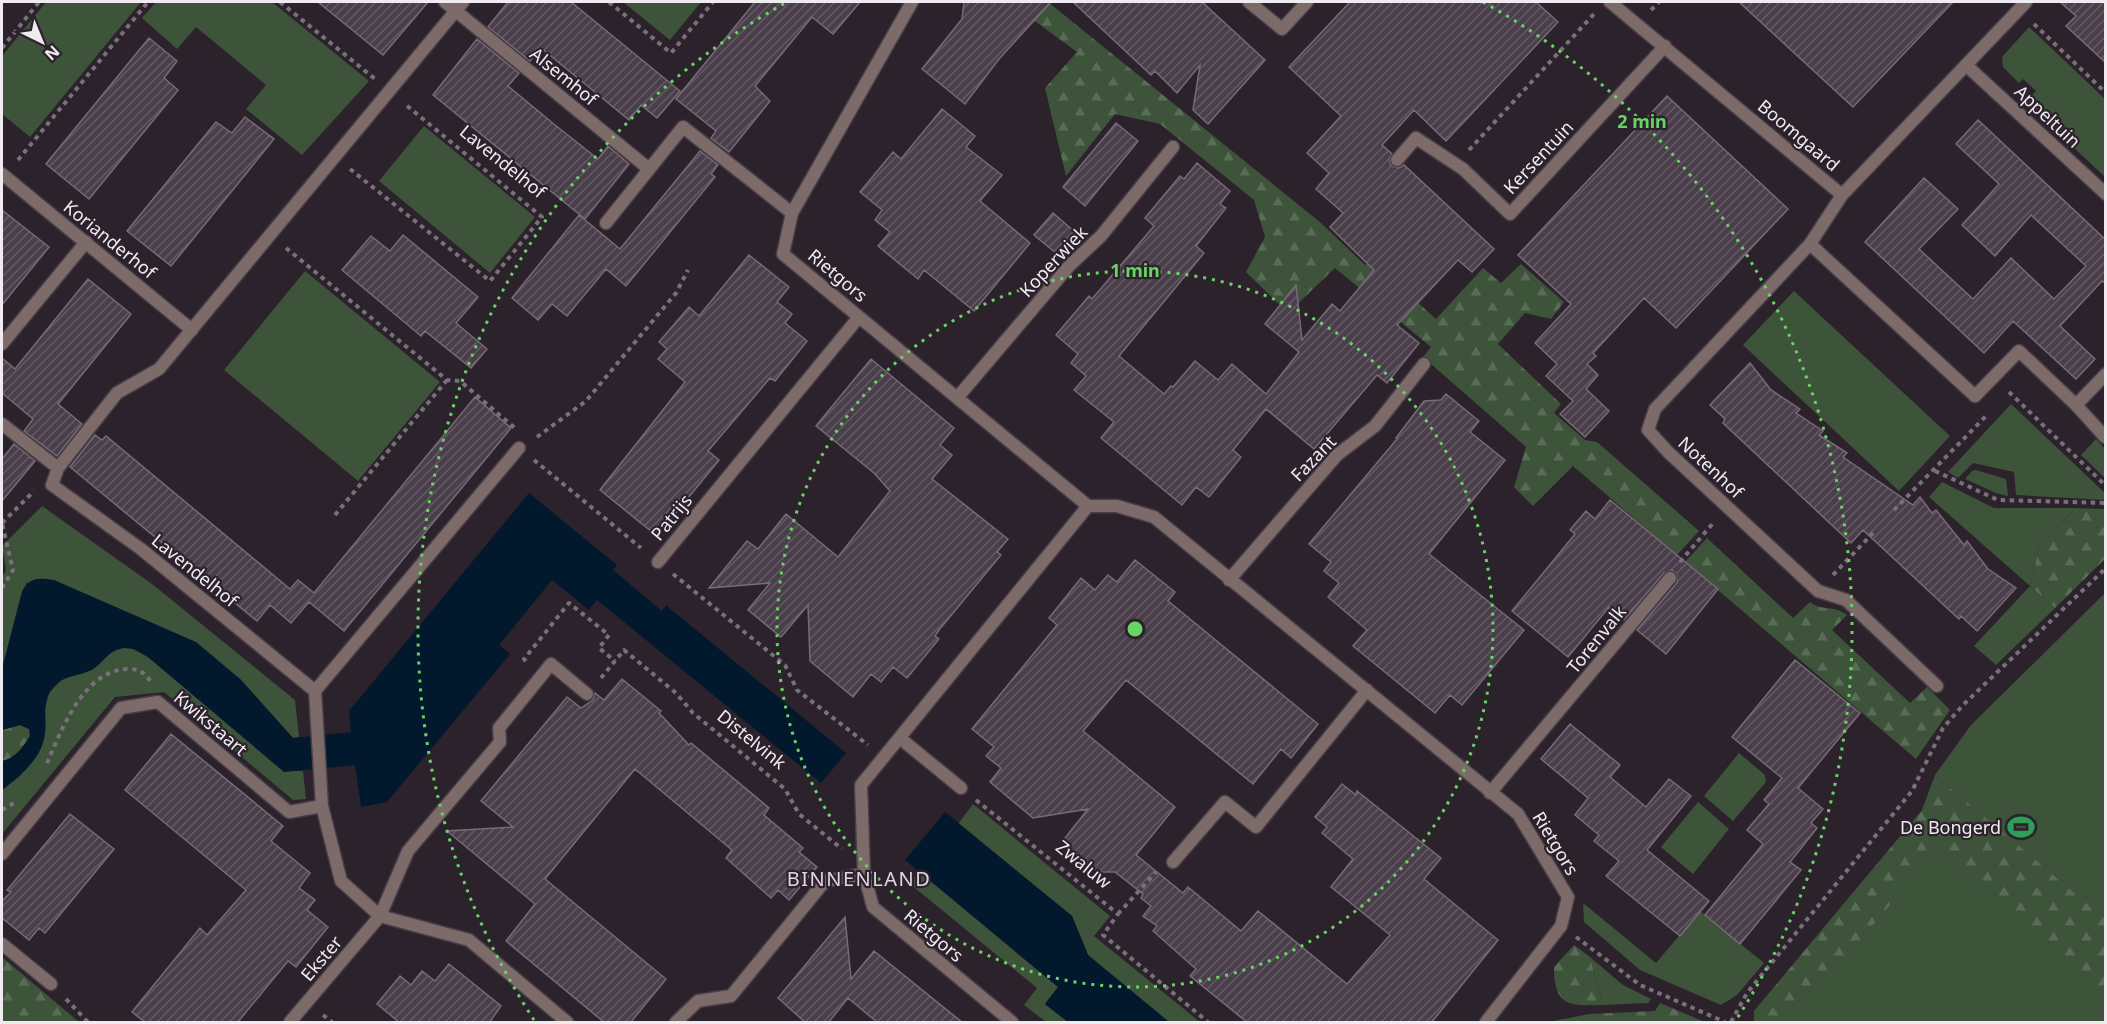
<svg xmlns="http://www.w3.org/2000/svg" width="2107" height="1024" font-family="'Noto Sans',sans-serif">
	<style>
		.green { fill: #3d533a }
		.forest { fill: url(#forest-firs) }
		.water { fill: #02182d }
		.pier { fill: #2c222c }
		.building { fill: url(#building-hatch); stroke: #776b78; stroke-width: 1.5 }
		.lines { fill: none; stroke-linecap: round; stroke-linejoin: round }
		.service-casing { stroke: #473e48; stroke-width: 15 }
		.minor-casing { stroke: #473e48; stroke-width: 15 }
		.path { stroke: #79717a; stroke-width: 4; stroke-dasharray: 4.5 4.5; stroke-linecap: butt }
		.service { stroke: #7d6b6a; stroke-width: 12 }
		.minor { stroke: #7d6b6a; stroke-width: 12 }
		.ring { fill: none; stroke: #68d465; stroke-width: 3; stroke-dasharray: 3 6 }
		.labels { text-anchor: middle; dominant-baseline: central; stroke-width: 4.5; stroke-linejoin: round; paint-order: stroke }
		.street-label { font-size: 18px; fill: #f0eaf1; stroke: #2c222c }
		.poi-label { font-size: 18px; fill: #f0eaf1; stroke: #2c222c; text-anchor: end }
		.neighbourhood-label { font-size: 20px; letter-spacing: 1.5px; fill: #e1d3e2; stroke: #2c222c }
		.centre { fill: #68d465; stroke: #2c222c; stroke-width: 3 }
		.ring-label { font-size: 18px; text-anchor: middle; font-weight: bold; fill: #68d465; stroke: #2c222c; stroke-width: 4.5; stroke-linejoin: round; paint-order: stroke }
	</style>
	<defs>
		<pattern id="forest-firs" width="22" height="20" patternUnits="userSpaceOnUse" patternTransform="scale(1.5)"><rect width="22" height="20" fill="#3d533a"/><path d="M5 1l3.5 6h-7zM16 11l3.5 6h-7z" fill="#596c57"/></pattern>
		<pattern id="building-hatch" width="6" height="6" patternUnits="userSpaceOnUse" patternTransform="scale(1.5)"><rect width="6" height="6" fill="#493e4a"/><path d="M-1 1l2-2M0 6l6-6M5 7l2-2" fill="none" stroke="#645a65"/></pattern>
	</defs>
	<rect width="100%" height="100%" fill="#2c222c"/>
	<path class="green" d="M46,2H141L30,137L2,114V56Z
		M156,2H272L369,81L302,155L246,109L266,85L196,27L177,49L142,18Z
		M623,2H701L670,40Z
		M2029,27L2105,99V177L2025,102L2036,91L2023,79L2019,83L2003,67L2002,57Z
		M424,126L535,217L490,273L379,181Z
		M305,271L440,382L358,481L224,370Z
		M1794,291L1950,436L1899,491L1743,345Z
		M2011,404L2105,493V500L2016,495L2014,472L1973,463L1958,478L1948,472Z
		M2096,439L2105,449V478L2081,455Z
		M1976,470L2006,479L2008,496L1996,493L1965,479L1972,471Z
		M1942,482L1994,508H2075L2039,548L2030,586L2055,608L1996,665L1974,646L2030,586L1929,497Z
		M42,506L152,584L295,700L299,737L293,738L240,679L27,582L22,592L2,669V577L6,570L2,546Z
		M2105,593V1022H1768L1962,798L1935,775L1971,725Z
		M123,648L133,649L148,657L284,771H303L306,799L293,800L164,692L115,697L2,834V790L20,776L45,734V708L49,693L63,678L92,670L111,652Z
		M1739,753L1765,775L1766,782L1733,821L1704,796Z
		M1698,802L1729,829L1693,874L1661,847Z
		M973,804L1110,916L1094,936L1200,1022H1169L1088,955L1072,916L958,824Z
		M919,871L1058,987L1045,1004L1068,1022H1046L1024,1005L1037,988L909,883Z
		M1583,903L1656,963L1700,911L1764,963L1737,995L1721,1005L1640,970L1584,922Z
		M1590,957L1623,985L1651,999L1648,1003L1603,1005Z"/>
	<path class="forest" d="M1009,2H1048L1321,223L1365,265L1371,260L1436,319L1483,268L1501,283L1521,264L1564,302L1551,319L1525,313L1498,344L1561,404L1554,413L1585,440L1597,442L1699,531L1677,555L1573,466L1533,506L1514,487L1526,447L1423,357L1431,347L1335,268L1288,313L1246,272L1265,237L1254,200L1160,124L1115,114L1066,176L1045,88L1077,52Z
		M2075,508L2105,509V559L2055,608L2030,586L2039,548Z
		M1707,538L1793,618L1810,602C1822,612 1833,604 1847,615L1832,630L1910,703L1927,687L1950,710L1916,759L1685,562Z
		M20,725L29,729L30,736C23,747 15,759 2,761V730Z
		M1935,775L2105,919V993L1937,850L1790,1022H1754V1011L1922,810Z
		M1574,945L1590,957L1603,1005C1570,1006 1554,1007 1554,967Z
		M2,957L79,1022H2Z
		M1660,1003L1705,1022H1549L1589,1014L1655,1011Z"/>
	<path class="water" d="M529,493L846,753L821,783L597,600L589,610L552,580L499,645L510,654L387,802L361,807L355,765L284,772L148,657C141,653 132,646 123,648C109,650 104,662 93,669C78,678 62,673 50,692C42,705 47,720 45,733C43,758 20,776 2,790V761C15,759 23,747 30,736L29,729L20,725L2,730V669L22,592C30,577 37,578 54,580L196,642L240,679L293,738L351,732L349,711Z
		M945,812L1072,916L1088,955L1169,1022H1068L1045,1004L1058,987L905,860Z"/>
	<path class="pier" d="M619,563L668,603L662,611L613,570Z"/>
	<path class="building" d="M318,2H428L383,55Z
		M508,2H571L680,91L657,118L641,105L629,120L541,48L530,61L488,27Z
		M755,2H860L833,34L812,17L755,86L770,101L729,152L711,138L716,131L676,99Z
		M964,2H1051L999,59L965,104L922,69L962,19Z
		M1073,2H1202L1265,60L1208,124L1193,110L1200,65L1177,93L1155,71L1151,75Z
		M1350,2H1536L1558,22L1446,141L1414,110L1382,145L1392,154L1389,159L1391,166L1399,168L1404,165L1494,249L1472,272L1458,260L1397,325L1419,343L1387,383L1377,375L1314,449L1266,409L1233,450L1241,457L1209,497L1196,487L1182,505L1101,438L1114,422L1074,390L1086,376L1071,363L1078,354L1056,335L1089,296L1092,299L1154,226L1145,218L1180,176L1184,179L1197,163L1230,191L1220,204L1226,208L1196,246L1204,253L1119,356L1164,394L1171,386L1173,387L1195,361L1218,380L1232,364L1266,394L1299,352L1265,324L1296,285L1302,340L1332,304L1340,311L1374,270L1330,227L1343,213L1316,189L1329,173L1307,153L1341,116L1289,67Z
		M1739,2H1953L1853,107Z
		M2060,2H2106V63L2066,26L2076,16Z
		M149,38L177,61L164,78L178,90L89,199L46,164Z
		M477,39L519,73L508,86L555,125L598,159L608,146L629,164L585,219L433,95Z
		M1667,96L1788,209L1676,328L1644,298L1593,353L1596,356L1587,364L1598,375L1586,389L1609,411L1585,437L1560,414L1573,401L1546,376L1557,364L1535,343L1571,304L1518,255Z
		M942,109L975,136L966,147L1002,175L980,201L1030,243L974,311L924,270L918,279L878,246L890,232L875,220L882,210L860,192L893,152L901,159Z
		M245,117L274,139L171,266L127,231L216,122L232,133Z
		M1978,120L2106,240V284L2102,281L2060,326L2095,359L2076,379L2013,321L1984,353L1865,242L1924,178L1958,209L1919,249L1973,299L2011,258L2054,299L2086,266L2031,215L1995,256L1962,225L1999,184L1956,144Z
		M1116,123L1138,141L1085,206L1063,187Z
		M700,151L718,165L711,174L715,177L626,286L606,269L567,316L552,304L538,320L512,298L579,215L620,249Z
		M2,210L49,247L2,305Z
		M1053,213L1075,232L1057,254L1034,235Z
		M403,235L478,297L456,323L487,349L471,368L425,331L421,336L342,270L371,236L390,251Z
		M749,255L789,287L777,302L792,314L785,323L807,341L775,381L770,378L708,451L719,460L657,536L600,490L685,382L658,359L667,349L659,342L689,307L699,316Z
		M88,279L131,314L58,404L82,424L57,456L24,431L33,419L2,393V358L15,369Z
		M871,359L954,428L940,445L952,455L932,479L1008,539L997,552L1001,555L939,630L935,636L939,639L907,678L893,667L881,682L871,674L853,697L810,661L808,605L781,637L748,610L770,583L709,588L747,541L758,549L786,514L838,557L890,491L874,473L816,426Z
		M1750,363L1771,390L1800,409L1796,413L1823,431L1819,435L1847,453L1843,457L1913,505L1920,497L1932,513L1936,510L1964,545L1967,541L1988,569L2016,588L1977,631L1961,616L1959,619L1863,530L1851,543L1723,423L1725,419L1710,405Z
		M1446,394L1479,421L1470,432L1505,460L1429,554L1524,630L1462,705L1450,695L1435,713L1353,646L1367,630L1328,597L1339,583L1324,571L1331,562L1309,544L1397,439L1396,438L1424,401L1441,400Z
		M475,397L511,428L344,631L309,602L291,623L270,605L257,621L70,467L95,435L102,440L106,436L290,589L298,580L314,593Z
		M14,444L35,461L2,501V459Z
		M1610,500L1718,589L1666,654L1637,630L1677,583V575L1672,570L1664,573L1624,620L1609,607L1568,657L1512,611L1575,534L1570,530L1586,511L1595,519Z
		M1135,560L1175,592L1168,601L1318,724L1291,758L1281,749L1253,784L1126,680L1083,731L1175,807L1136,855L1183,893L1188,887L1241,931L1258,911L1347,984L1390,935L1331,887L1353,859L1322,833L1327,827L1315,817L1342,784L1356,795L1357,791L1441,858L1424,879L1498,940L1431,1023H1248L1190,976L1196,969L1153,931L1157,926L1143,916L1151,906L1141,898L1143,894L1115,872H1098L1062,842L1088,809L1033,818L990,782L1001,768L986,756L994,747L972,729L1057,625L1049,618L1081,578L1095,590L1108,575L1117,582Z
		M1795,660L1860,713L1798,788L1823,809L1811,823L1817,828L1790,862L1801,870L1740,944L1705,915L1763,844L1747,830L1769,804L1764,800L1782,778L1732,737Z
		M622,679L661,711L659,713L689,745L691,743L769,808L764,815L803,848L799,852L817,867L789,900L778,890L771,898L726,858L732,850L635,769L545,879L666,979L630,1023H605L506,941L535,904L447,831L513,827L481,801L567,697L581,708L593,700L595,693L604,700Z
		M1570,724L1620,765L1610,777L1646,807L1669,779L1691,796L1647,850L1709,901L1680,936L1606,876L1619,861L1594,841L1599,835L1575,815L1588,798L1541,759Z
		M171,734L283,826L271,841L310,873L299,888L315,900L307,910L328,927L296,967L288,961L237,1023H146L132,1012L200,928L207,935L246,890L125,790Z
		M70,814L114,849L45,933L39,928L29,940L2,918V901L11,892L7,890Z
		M845,917L851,979L874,951L963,1023H878L848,998L828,1023H806L778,998Z
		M449,964L501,1006L489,1023H400L377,1004L400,976L411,985L422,971L435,981Z"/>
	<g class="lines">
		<defs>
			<path id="service" d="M445,2L649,169
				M1397,160L1416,138L1463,169
				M606,223L683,127L792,213
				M2,344L86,242
				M1975,396L2019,351L2076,405L2105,437
				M2076,405L2106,374
				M2,424L58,468
				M1619,639L1670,578
				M901,739L961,788
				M2,944L51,984"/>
			<path id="minor" d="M912,2L792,213L783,254L1088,506
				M1249,2L1282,29L1307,2
				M1610,2L1842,195L2026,2
				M1967,66L2106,194
				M1463,169L1510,214L1665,46
				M2,174L192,330
				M1842,195L1810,244L1655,409L1648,430L1668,452L1818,591L1846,600L1937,686
				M1810,244L1975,396
				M957,398L1069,266L1101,236L1173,147
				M658,562L859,317
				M1229,580L1337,455L1375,426L1424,364
				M315,691L141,549L52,485L58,468L117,393L159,369L463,2
				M315,691L322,806L341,881L380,916L469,940L567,1022
				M315,691L519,448
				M1490,793L1619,639
				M2,854L121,708L158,702L289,812L322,806
				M1173,862L1225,802L1256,827L1367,690
				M290,1022L380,916L408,851L500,742L499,728L551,664L587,694
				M676,1022L698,1001L731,996L825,881L864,874
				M1012,1022L873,907L864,874L861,785L1088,506H1117L1154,517L1518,814L1568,897L1561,926L1486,1022"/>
		</defs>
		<use href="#service" class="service-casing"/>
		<use href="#minor" class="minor-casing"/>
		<path class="path" d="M280,2L375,79
			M609,2L671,53L713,2
			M1651,10L1659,2
			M2034,24L2106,93
			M2,48L39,2
			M1469,150L1594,14
			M18,160L148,2
			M350,169L490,281L542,217L406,105
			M286,248L447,380L460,381L516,429
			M2009,392L2106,486
			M537,437L586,401L676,293L688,270
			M534,460L641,548
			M1935,471L1998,500L2106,503
			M1894,510L1988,414
			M335,515L447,380
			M2,523L34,491
			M1680,562L1714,522
			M673,574L785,665L797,690L868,745
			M1833,575L1873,533
			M2,588L13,570L2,523
			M526,661L524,659L569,603L609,635L599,648L615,661
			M601,678L624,650L676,693L693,713L785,789L799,814L842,849
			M47,763C62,729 84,669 129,669C140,669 145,673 151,682
			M976,800L1118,914L1103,935L1208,1022
			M2,810L14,803
			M1118,914L1156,872
			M1576,937L1640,985L1725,1022
			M66,999L88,1022
			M323,1015L332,1022
			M1731,1022L1747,993L1912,791L1943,728L1963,705L2106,568"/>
		<use href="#service" class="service"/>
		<use href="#minor" class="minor"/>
	</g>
	<g class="ring">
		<circle cx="1135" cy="629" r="358"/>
		<path d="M534 1020A717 717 0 0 1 787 2M1483 2A717 717 0 0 1 1736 1020"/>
	</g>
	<defs>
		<symbol id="stadium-bare" viewBox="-9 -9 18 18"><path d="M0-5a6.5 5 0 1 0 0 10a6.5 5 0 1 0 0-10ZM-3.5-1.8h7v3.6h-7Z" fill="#2e9e5b" stroke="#2c222c" stroke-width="2.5" paint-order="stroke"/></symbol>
	</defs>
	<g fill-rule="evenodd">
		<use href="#stadium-bare" x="2002" y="808" width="38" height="38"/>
	</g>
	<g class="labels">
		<g class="street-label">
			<text transform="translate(564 76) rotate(39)">Alsemhof</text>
			<text transform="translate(2048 116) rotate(43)">Appeltuin</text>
			<text transform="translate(1799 135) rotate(40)">Boomgaard</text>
			<text transform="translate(1538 157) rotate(-47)">Kersentuin</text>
			<text transform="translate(503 161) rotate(39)">Lavendelhof</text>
			<text transform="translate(110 239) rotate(39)">Korianderhof</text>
			<text transform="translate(1053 261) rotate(-47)">Koperwiek</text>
			<text transform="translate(838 275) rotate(40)">Rietgors</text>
			<text transform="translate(1313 458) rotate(-46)">Fazant</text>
			<text transform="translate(1711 467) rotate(43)">Notenhof</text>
			<text transform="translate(671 517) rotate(-51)">Patrijs</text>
			<text transform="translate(195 570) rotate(39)">Lavendelhof</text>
			<text transform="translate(1596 639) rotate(-51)">Torenvalk</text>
			<text transform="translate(211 723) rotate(40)">Kwikstaart</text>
			<text transform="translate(752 739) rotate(39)">Distelvink</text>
			<text transform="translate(1556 843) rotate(59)">Rietgors</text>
			<text transform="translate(1084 864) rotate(39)">Zwaluw</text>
			<text transform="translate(934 935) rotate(40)">Rietgors</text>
			<text transform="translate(321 958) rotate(-50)">Ekster</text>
		</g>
		<g class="poi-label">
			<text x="2001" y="827">De Bongerd</text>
		</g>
		<g class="neighbourhood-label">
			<text x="859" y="878">BINNENLAND</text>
		</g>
	</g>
	<circle cx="1135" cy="629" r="9" class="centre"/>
	<g class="ring-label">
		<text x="1642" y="128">2 min</text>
		<text x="1135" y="277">1 min</text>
	</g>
	<rect width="2107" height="1024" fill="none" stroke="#f0eaf1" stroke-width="6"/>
	<g transform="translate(42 42) rotate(137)" stroke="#2c222c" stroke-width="4.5" paint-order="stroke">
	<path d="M0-4.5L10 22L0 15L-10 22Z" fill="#f0eaf1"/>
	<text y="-9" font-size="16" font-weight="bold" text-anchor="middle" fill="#f0eaf1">N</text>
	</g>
</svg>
